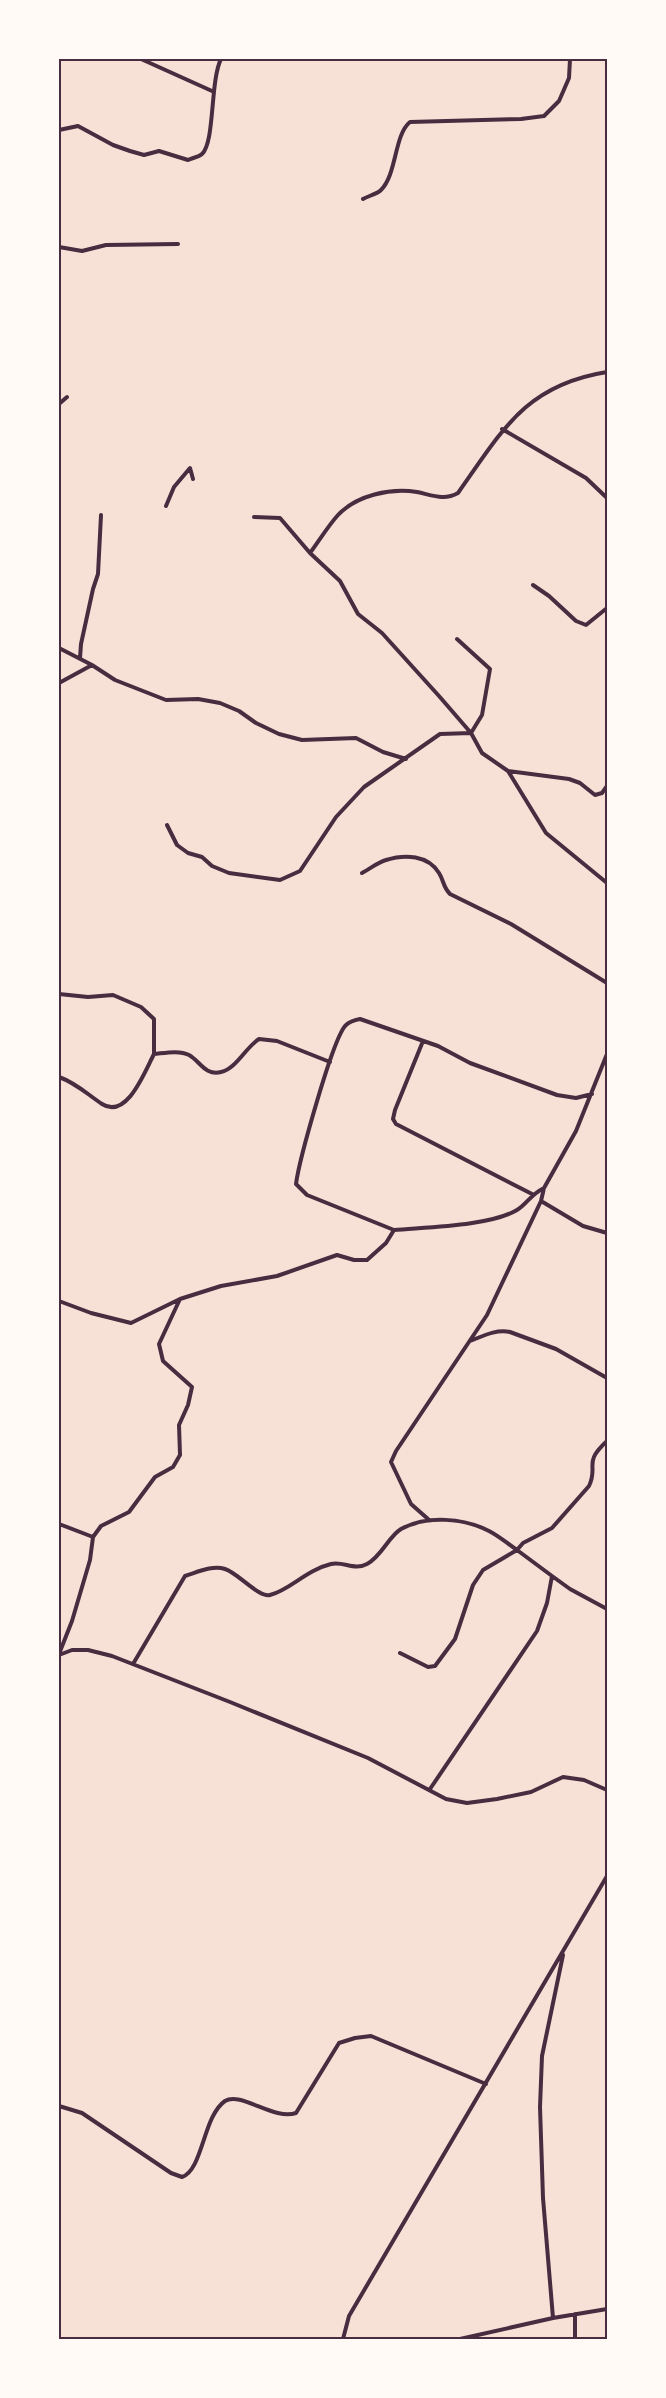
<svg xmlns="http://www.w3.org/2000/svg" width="666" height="2398" font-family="'DejaVu Sans',sans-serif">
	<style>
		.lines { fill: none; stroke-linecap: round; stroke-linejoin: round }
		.minor { stroke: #4a2c40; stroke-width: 4 }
		.neatline { fill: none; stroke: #4a2c40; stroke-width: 2 }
	</style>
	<rect width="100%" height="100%" fill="#f7e1d7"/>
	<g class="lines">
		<path class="minor" d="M141,59L212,91
			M59,130L78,126L113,145L130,151L144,155L159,151L188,160C192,158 199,157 202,154C215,142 210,81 221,59
			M363,199C368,196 377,194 381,190C397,174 394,135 410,122L521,119L544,116L559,101L569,78L570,59
			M59,247L82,251L106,245L178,244
			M59,404L67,397
			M502,429L586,478L607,498
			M166,506L174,487L190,468L193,479
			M254,517L280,518L310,553L340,581L358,614L382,633L439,696L471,733L482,753L508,771L546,833L607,883
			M310,553C319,541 328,526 338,515C357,495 390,488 417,492C432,495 444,501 458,493C502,431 525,385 607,372
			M533,585L549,596L576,621L586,625L607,608
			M59,648L92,665L115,680L166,700L198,699L220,703L239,711L256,723L279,734L302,740L356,738L383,752L406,759
			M80,658L81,644L93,589L98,574L101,515
			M59,683L92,665
			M508,771L569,779L580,783L595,795L602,793L607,786
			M167,825L177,845L188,853L202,857L212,866L229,873L280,880L300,871L336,817L364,787L440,734L471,733L482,715L490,669L457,639
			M362,873C370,869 378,862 386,860C405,854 428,855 439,873C444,881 443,887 450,894L511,924L607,983
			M59,994L88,997L113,995L141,1007L154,1019V1054
			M423,1041L395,1110L393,1119L396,1124L532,1194
			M59,1077C76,1083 87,1094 102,1104C127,1120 145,1071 154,1054C165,1053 179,1050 189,1055C200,1061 205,1076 221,1072C236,1069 246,1047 259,1039L277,1041L330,1062
			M541,1201L583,1226L607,1233
			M394,1230L307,1195L296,1184C299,1161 333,1037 346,1025C350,1021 355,1020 360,1019L438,1046L470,1063L557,1095L576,1098L592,1094
			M59,1301L91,1313L131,1323L180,1299L221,1286L277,1276L337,1255L354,1260H367L386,1243L394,1230C427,1227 490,1226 517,1210C527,1204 530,1195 544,1188
			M470,1341C483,1336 496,1329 510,1332L556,1349L607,1378
			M428,1519L411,1504L391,1462L396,1451L487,1315L541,1201L544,1188L576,1131L607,1054
			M59,1524L93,1537
			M552,1576L570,1589L607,1609
			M400,1653L428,1667L435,1666L455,1639L473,1585L483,1570L517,1550L552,1576L547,1603L537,1631L430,1789
			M59,1654L72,1621L90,1560L93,1537L101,1526L129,1512L155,1477L173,1467L180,1455L179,1425L188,1405L192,1387L163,1361L159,1344L180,1299
			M59,1655L72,1650H88L112,1656L230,1702L368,1758L446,1799L467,1803L497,1799L531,1792L563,1777L584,1780L607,1790
			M133,1664L185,1576C198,1572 212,1565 225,1569C238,1573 259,1598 270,1595C290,1590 306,1570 331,1564C344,1561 354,1571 367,1564C382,1556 388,1537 401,1529C427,1515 464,1518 489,1531C499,1536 508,1544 517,1550L523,1543L552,1528L589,1486C599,1465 582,1464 607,1441
			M59,2106L82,2113L171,2173L182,2177C203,2170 203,2116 225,2101C241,2091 274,2121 296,2113L339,2043L355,2038L371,2036L486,2084
			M553,2318L543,2198L540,2107L542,2056L563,1955
			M343,2339L349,2316L607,1876
			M460,2339L553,2318L607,2309
			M575,2339V2314"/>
	</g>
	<rect width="666" height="2398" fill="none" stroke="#fffaf5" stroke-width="120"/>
	<rect x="60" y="60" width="546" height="2278" class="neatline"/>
</svg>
